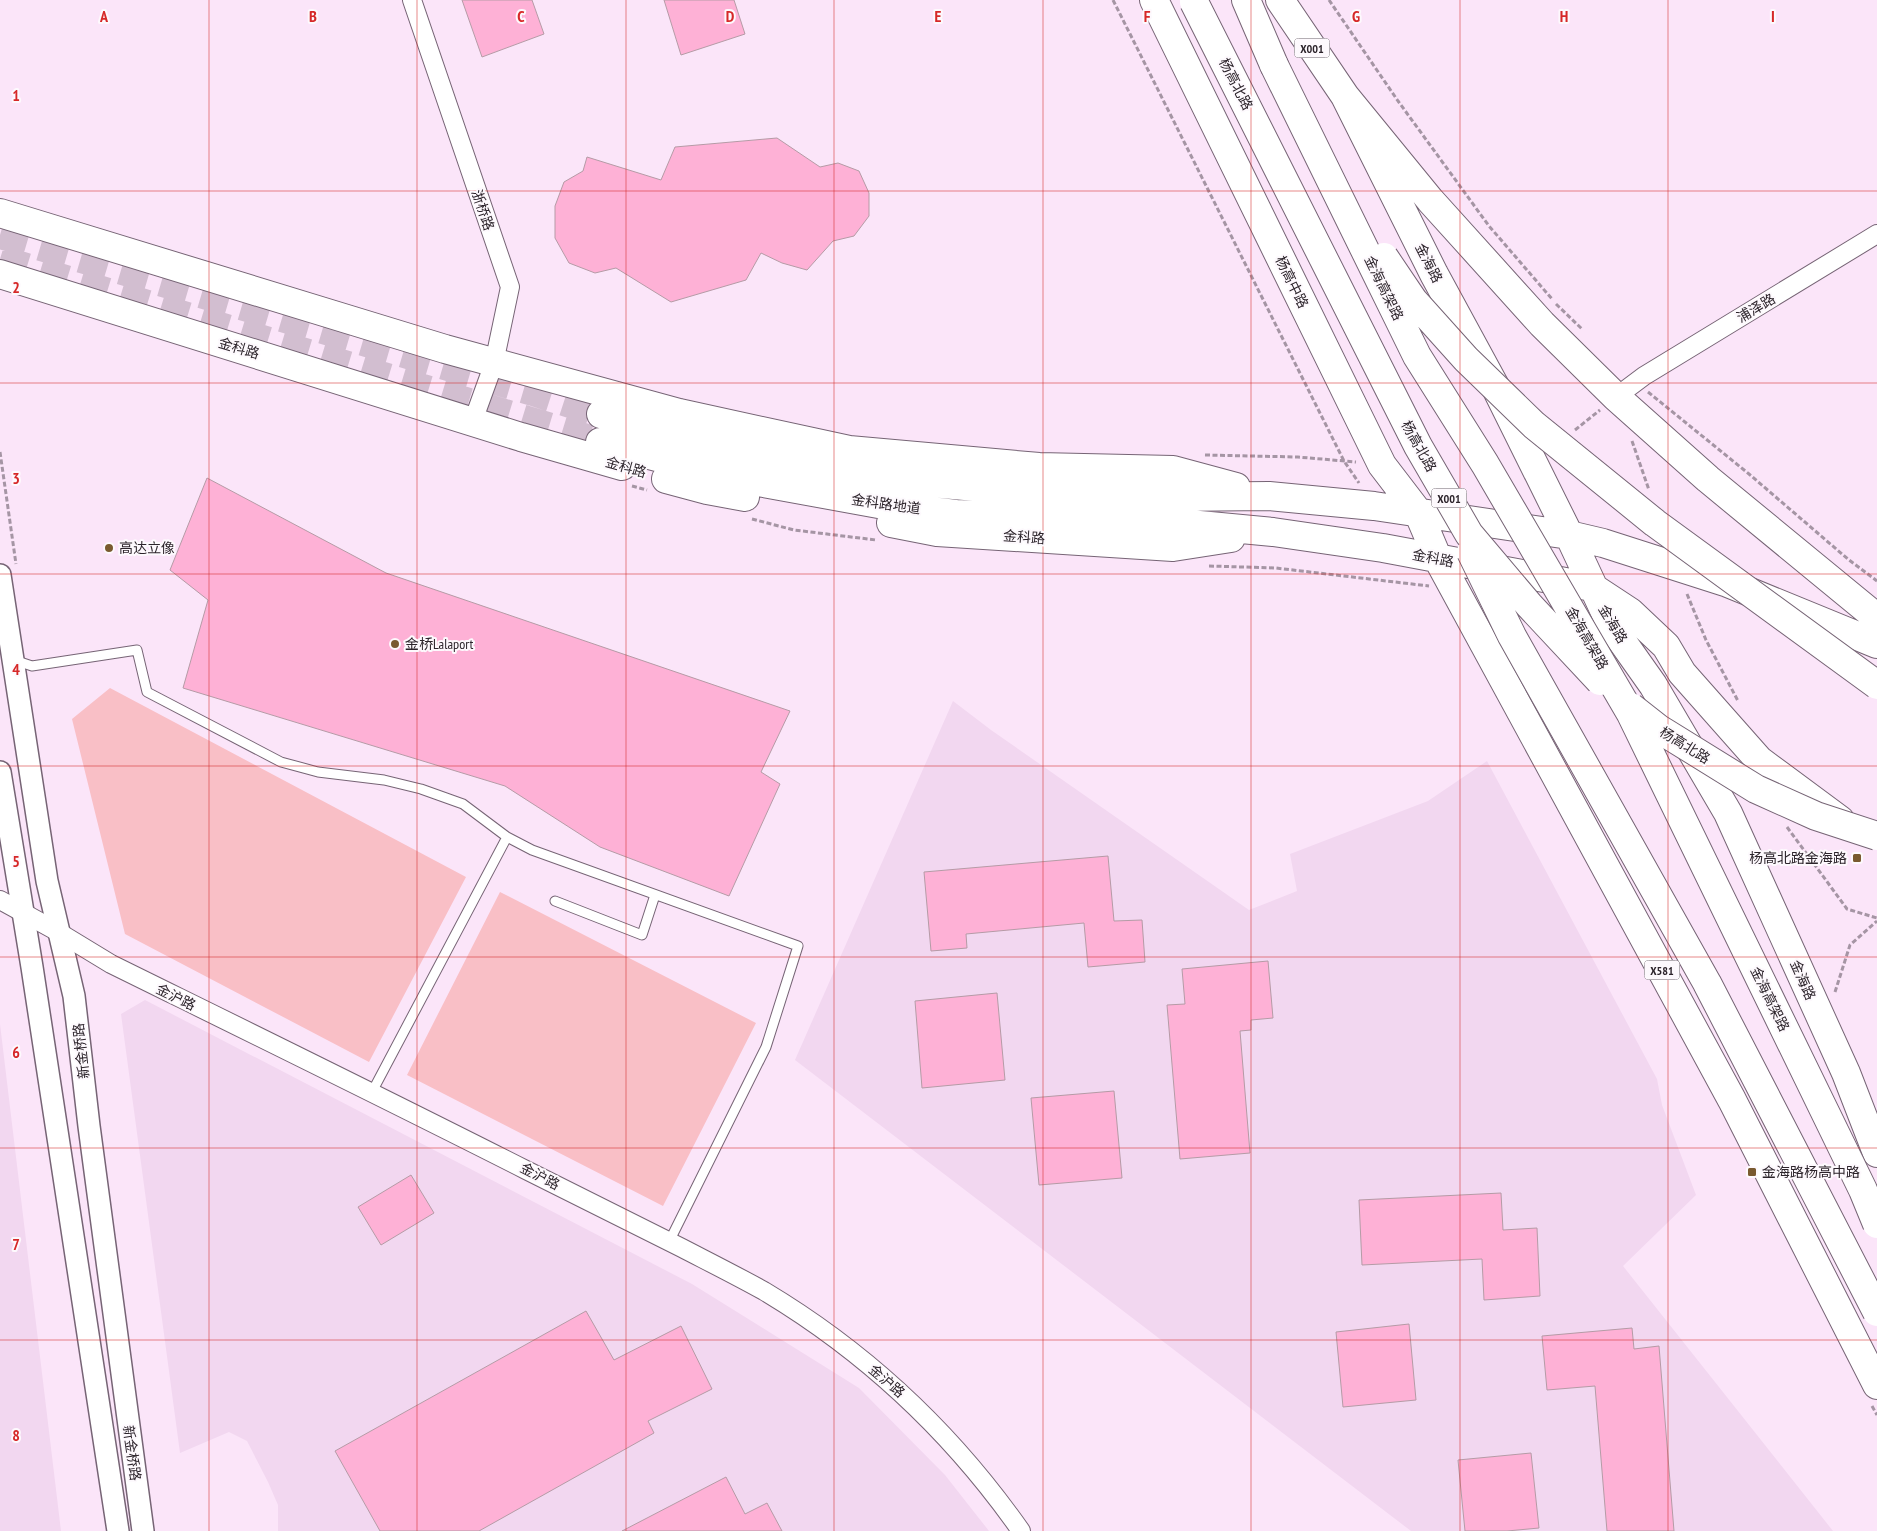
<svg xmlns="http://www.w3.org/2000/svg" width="1877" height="1531" font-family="'PT Sans Narrow','Noto Sans SC',sans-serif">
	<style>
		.built { fill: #f2d7f0 }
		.green { fill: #f9bfc6 }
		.building { fill: #feb1d6; stroke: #b59ba6 }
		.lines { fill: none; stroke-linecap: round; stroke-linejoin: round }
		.primary-tunnel { stroke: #d2bed0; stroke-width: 28; stroke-dasharray: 28 14; stroke-linecap: butt }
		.service-casing { stroke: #766475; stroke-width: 11 }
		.minor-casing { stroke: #766475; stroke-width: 20 }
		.tertiary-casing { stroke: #766475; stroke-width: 24 }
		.primary-casing { stroke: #766475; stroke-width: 30 }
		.trunk-casing { stroke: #766475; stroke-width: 30 }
		.path { stroke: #a595a4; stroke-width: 3; stroke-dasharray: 5 2.5; stroke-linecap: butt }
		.service { stroke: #fff; stroke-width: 9 }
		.minor { stroke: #fff; stroke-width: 18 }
		.tertiary { stroke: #fff; stroke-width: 21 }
		.primary { stroke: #fff; stroke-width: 28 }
		.trunk { stroke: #fff; stroke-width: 28 }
		.trunk-bridge-casing { stroke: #766475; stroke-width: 30; stroke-linecap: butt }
		.trunk-bridge { stroke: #fff; stroke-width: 28 }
		.grid { fill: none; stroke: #d62828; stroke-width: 1; stroke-opacity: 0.55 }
		.poi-dot { fill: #795a2f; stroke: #fdf9fd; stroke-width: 2 }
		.labels { text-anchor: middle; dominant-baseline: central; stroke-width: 4; stroke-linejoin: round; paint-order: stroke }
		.shield { fill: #fdf9fd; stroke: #6b646a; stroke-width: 1 }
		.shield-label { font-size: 12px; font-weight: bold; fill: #2c242b }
		.street-label { font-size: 14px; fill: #2c242b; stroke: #fdf9fd }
		.poi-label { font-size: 14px; fill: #2c242b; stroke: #fdf9fd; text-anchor: start }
		.grid-label { font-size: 16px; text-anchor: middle; font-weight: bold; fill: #d62828; stroke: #fdf9fd; stroke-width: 4; stroke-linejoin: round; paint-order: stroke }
	</style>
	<rect width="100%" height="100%" fill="#fbe5f9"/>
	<path class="built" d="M953,701L991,730L1249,910L1297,891L1290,854L1428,801L1487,761L1657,1079L1662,1105L1696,1195L1623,1266L1833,1531H1411L795,1060Z
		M145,1000L692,1284L859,1388L945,1475L989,1531H278V1505L268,1482L247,1441L229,1432L180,1453L121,1014Z
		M0,1024L61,1531H0Z"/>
	<path class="green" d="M110,688L466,877L369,1062L125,934L72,719Z
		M500,892L756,1023L663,1206L407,1075Z"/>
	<path class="building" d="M462,0H532L544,34L482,57Z
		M664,0H734L745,34L681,55Z
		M777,138L820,167L838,163L859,171L869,193V216L854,236L833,241L807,270L782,263L761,253L746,280L671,302L616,268L595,273L569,263L555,238V206L564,182L583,171L587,157L661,180L675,147Z
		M207,478L386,573L790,711L761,772L780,784L729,896L600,847L505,786L183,688L208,600L170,570Z
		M1108,856L1114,921L1142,920L1145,962L1088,967L1084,923L966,934L967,948L931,951L924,872Z
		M1268,961L1273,1018L1251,1020V1030L1240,1031L1250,1153L1180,1159L1167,1005L1185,1004L1182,969Z
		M997,993L1005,1080L922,1088L915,1001Z
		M1114,1091L1122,1178L1039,1185L1031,1098Z
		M411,1175L434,1213L381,1245L358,1207Z
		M1501,1193L1503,1230L1537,1228L1540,1296L1484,1300L1482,1259L1362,1265L1359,1200Z
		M586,1311L614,1360L681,1326L712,1389L648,1421L654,1433L479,1531H380L335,1451Z
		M1409,1324L1416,1400L1343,1407L1336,1332Z
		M1632,1328L1634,1349L1659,1346L1674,1531H1607L1595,1386L1547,1390L1542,1336Z
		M1531,1453L1539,1528L1507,1531H1465L1458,1460Z
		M726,1477L745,1514L767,1503L782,1531H622Z"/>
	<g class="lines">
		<path class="primary-tunnel" d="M0,235L533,392L601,414
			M0,259L600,442"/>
		<defs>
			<path id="service" d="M14,660L32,666L137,650L147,692L281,762L318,772L384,780L421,789L463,804L507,837
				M555,901L642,935L655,895
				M372,1092L507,837L532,850L798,946L766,1047L669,1242"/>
			<path id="minor" d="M412,0L510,287L494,363L473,421
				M1616,397L1644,376L1877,234
				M0,900L60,933L111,964C249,1032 388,1100 526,1170C578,1196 630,1222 682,1248C709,1262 737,1276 764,1291C866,1352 953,1434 1021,1531"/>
			<path id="tertiary" d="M0,575L47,881L74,996L89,1126L143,1531
				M0,772L32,967L118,1531"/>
			<path id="primary" d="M1154,0L1382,465L1418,512L1438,559L1732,1100L1877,1385
				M1280,0L1345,96L1430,200L1542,324L1616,397L1708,479L1877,618
				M1345,96L1434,274L1497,390L1569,535L1612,627L1653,685L1728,813L1846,1073L1877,1153
				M0,213L445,349L679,413L849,450L1039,467L1173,470L1236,487
				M0,274L521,437L622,466
				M601,414L675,436L781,459L908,481L1032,492L1168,497L1269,496L1374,506L1569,535L1603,543L1728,583L1877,644
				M600,442L736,478L895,507L956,514L1035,518L1178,523L1273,532L1383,548L1592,587L1630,612L1666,646L1682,673L1759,760L1840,820
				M666,479L707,490L745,497
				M891,523L937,532L1173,547L1231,538"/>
			<path id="trunk" d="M1246,0L1274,65"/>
		</defs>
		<use href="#service" class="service-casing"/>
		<use href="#minor" class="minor-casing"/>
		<use href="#tertiary" class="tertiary-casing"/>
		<use href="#primary" class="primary-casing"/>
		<use href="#trunk" class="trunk-casing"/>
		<path class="path" d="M1113,0L1344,461L1359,483
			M1329,0L1398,101L1489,226L1552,299
			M1556,304L1582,329
			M1648,392L1749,474L1849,560L1877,581
			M1575,430L1600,410
			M1632,441L1649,490
			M0,452L16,564
			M1205,455L1298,457L1356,462
			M632,486L647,490
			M752,519L794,530L876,540
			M1209,566L1276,568L1429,586
			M1687,594L1706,640L1738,701
			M1787,827L1847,909L1877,918
			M1835,992L1850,945L1877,921
			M1872,1406L1877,1415"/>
		<use href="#service" class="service"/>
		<use href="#minor" class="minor"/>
		<use href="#tertiary" class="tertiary"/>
		<use href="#primary" class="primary"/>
		<use href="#trunk" class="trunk"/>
		<defs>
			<path id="trunk-bridge" d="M1194,2L1418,446L1469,534L1529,605L1600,681
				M1274,65L1417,356L1485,464L1631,714L1863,1190L1877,1224
				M1384,257L1413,300L1466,359L1534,425L1655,523L1877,685
				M1471,552L1512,636L1707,983L1877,1312
				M1631,707L1659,729L1756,789L1816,816L1877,836"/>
		</defs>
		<use href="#trunk-bridge" class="trunk-bridge-casing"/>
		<use href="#trunk-bridge" class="trunk-bridge"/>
	</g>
	<path class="grid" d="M209,0V1531M417,0V1531M626,0V1531M834,0V1531M1043,0V1531M1251,0V1531M1460,0V1531M1668,0V1531M0,191H1877M0,383H1877M0,574H1877M0,766H1877M0,957H1877M0,1148H1877M0,1340H1877"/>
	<g class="poi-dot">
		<circle cx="109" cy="548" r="5"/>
		<circle cx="395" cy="644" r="5"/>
		<rect x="1852" y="853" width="10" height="10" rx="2.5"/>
		<rect x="1747" y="1167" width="10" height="10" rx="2.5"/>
	</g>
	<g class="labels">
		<g class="shield">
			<rect x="1294.5" y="38.5" width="35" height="19" rx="4"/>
			<rect x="1431.5" y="488.5" width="35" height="19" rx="4"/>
			<rect x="1644.5" y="960.5" width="35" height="19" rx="4"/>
		</g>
		<g class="shield-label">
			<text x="1312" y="48">X001</text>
			<text x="1449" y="498">X001</text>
			<text x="1662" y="970">X581</text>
		</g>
		<g class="street-label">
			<text transform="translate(1236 84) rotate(63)">杨高北路</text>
			<text transform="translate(483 210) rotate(71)">浙桥路</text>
			<text transform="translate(1429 263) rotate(63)">金海路</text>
			<text transform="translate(1292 282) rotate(64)">杨高中路</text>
			<text transform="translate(1384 288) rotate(64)">金海高架路</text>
			<text transform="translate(1756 308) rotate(-31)">浦泽路</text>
			<text transform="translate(239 348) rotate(17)">金科路</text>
			<text transform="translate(1419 446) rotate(61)">杨高北路</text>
			<text transform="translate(626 467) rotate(16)">金科路</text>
			<text transform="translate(886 504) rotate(8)">金科路地道</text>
			<text transform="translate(1024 537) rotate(4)">金科路</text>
			<text transform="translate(1433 558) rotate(11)">金科路</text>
			<text transform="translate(1613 624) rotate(59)">金海路</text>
			<text transform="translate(1587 638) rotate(60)">金海高架路</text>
			<text transform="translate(1685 745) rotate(32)">杨高北路</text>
			<text transform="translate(1803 980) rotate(66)">金海路</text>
			<text transform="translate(176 997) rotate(26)">金沪路</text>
			<text transform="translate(1770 999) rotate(64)">金海高架路</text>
			<text transform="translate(81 1051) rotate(-96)">新金桥路</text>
			<text transform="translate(540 1176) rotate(27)">金沪路</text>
			<text transform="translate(887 1381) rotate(41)">金沪路</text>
			<text transform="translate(132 1453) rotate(82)">新金桥路</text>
		</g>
		<g class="poi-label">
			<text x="119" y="548">高达立像</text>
			<text x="405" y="644">金桥Lalaport</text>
			<text x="1847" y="858" text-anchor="end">杨高北路金海路</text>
			<text x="1762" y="1172">金海路杨高中路</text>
		</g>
	</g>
	<g class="grid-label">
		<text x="104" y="22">A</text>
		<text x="313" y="22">B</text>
		<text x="521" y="22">C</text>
		<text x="730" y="22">D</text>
		<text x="938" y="22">E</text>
		<text x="1147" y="22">F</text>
		<text x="1356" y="22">G</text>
		<text x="1564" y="22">H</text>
		<text x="1773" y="22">I</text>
		<text x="16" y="101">1</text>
		<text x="16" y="293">2</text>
		<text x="16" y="484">3</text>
		<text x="16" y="675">4</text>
		<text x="16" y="867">5</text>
		<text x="16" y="1058">6</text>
		<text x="16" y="1250">7</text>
		<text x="16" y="1441">8</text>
	</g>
</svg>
